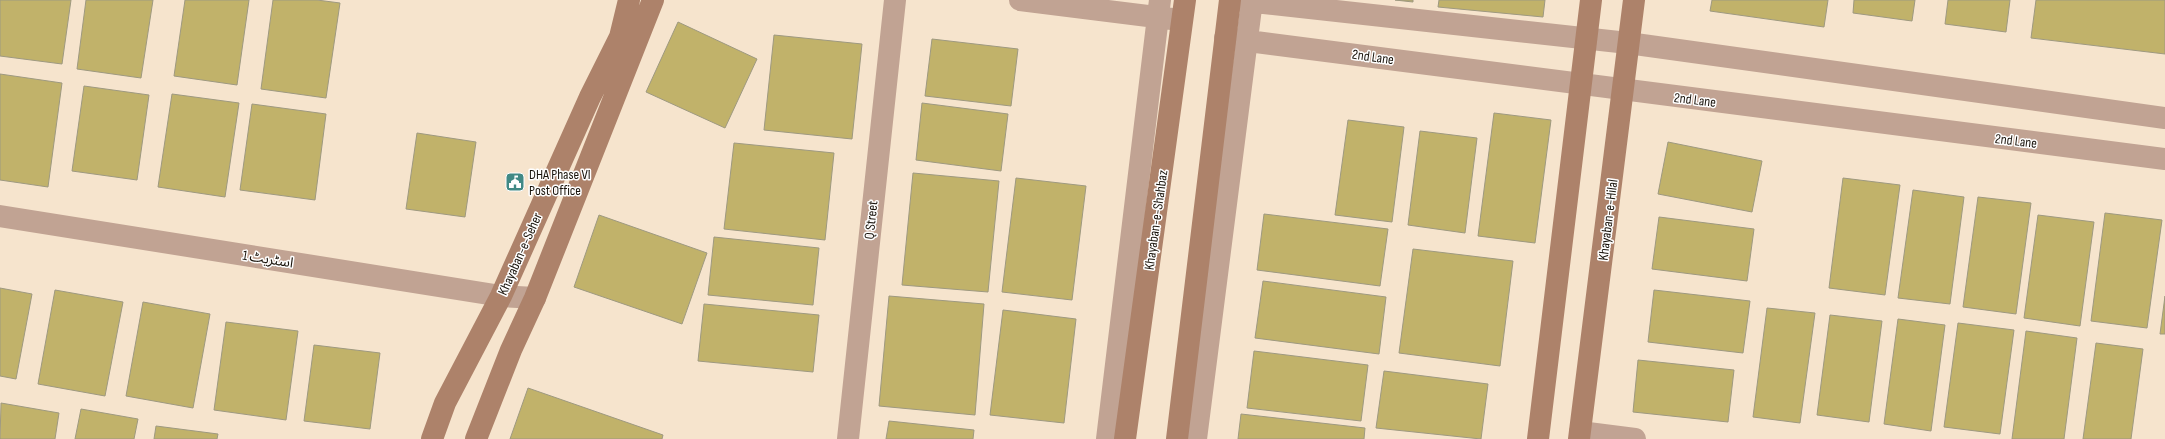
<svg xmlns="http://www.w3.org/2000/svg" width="2165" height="439" font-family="'Sofia Sans Condensed','Noto Sans Arabic',sans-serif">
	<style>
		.building { fill: #c1b26a; stroke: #9e9980 }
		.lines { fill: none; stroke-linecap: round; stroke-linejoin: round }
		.street { stroke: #c1a393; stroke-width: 22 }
		.secondary { stroke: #ad826a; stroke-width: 22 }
		.labels { text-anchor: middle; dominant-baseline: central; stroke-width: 3; stroke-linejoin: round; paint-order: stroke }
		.street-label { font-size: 14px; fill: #19130b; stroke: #fff }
		.poi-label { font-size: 14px; fill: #19130b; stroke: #fff; text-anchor: start }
	</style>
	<rect width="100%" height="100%" fill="#f6e4cd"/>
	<path class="building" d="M0,0H71L62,64L0,56Z
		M86,0H153L141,78L77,69Z
		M185,0H249L237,85L174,76Z
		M273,0H317L340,3L326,98L261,89Z
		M1395,0H1413V2Z
		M1439,0H1545L1543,17L1438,7Z
		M1712,0H1828L1824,27L1710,11Z
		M1854,0H1915L1912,21L1853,13Z
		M1948,0H2010L2006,32L1945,24Z
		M2036,0H2165V54L2031,38Z
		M678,22L757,59L725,128L646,92Z
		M774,35L862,44L852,139L764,130Z
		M932,39L1018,49L1011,106L925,96Z
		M0,74L62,83L48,187L0,180Z
		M84,86L149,95L137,180L72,171Z
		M172,94L239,103L225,197L158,187Z
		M922,103L1008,114L1001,171L916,160Z
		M252,104L326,114L315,200L240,190Z
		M1494,113L1551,120L1535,243L1478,236Z
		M1348,120L1404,127L1392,222L1335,215Z
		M1420,131L1477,138L1465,233L1408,225Z
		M417,133L476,142L465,217L406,209Z
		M1668,142L1762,161L1752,212L1658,194Z
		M734,143L834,153L825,240L724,229Z
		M913,173L999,181L988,292L902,285Z
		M1016,178L1086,186L1072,300L1002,292Z
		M1843,178L1900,185L1885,295L1829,288Z
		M1913,190L1964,197L1950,304L1898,298Z
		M1978,197L2031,203L2016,314L1963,307Z
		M2105,213L2162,220L2147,328L2091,321Z
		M1264,214L1388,229L1380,286L1257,270Z
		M599,215L707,253L682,324L574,287Z
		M2038,215L2094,222L2080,326L2024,318Z
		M1659,217L1754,229L1747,281L1652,269Z
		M714,237L819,248L813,305L708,295Z
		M1413,249L1513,261L1500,366L1399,353Z
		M1263,281L1386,297L1379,354L1255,338Z
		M0,288L32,294L16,379L0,376Z
		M55,290L123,302L105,396L38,384Z
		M1654,290L1750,301L1743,353L1648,342Z
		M889,296L984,304L975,415L879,406Z
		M2165,296V334H2160Z
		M143,302L210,314L193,408L126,396Z
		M704,304L819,315L813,372L698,361Z
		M1767,308L1815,313L1800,423L1753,417Z
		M1003,310L1076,319L1064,423L990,415Z
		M1830,315L1882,321L1869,422L1817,415Z
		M1898,319L1945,325L1931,431L1884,424Z
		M226,322L298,331L286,420L214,410Z
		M1958,323L2014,330L2000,434L1944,427Z
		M2026,331L2077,338L2064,439H2012Z
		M2096,343L2143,349L2131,439H2083Z
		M314,345L380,353L370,429L304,421Z
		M1254,351L1368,365L1361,421L1247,408Z
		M1638,360L1734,370L1728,422L1633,412Z
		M1384,371L1488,384L1481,439L1376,428Z
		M528,388L663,435L662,439H510Z
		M1,403L59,413L55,439H0Z
		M81,409L138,419L134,439H75Z
		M1241,414L1365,428L1364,439H1238Z
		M889,421L974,430L973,439H886Z
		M156,426L218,434L217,439H154Z"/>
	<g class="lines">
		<path class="street" d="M1020,0L1172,19
			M1236,0L1628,43L2165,118
			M1225,38L2165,159
			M0,216L501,296L535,298
			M1580,432L1635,439
			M848,439L895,0
			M1107,439L1160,0
			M1196,439L1252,0"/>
		<path class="secondary" d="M432,439L445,403L501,296L590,97L620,37L629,0
			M476,439L511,350L535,298L653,0
			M1125,439L1185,0
			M1177,439L1230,0
			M1538,439L1591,0
			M1579,439L1634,0"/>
	</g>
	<defs>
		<symbol id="civic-square" viewBox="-11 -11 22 22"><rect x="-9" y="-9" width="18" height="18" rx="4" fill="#418985" stroke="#fff"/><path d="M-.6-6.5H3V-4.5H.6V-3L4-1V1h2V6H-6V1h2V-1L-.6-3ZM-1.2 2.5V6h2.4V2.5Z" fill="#fff"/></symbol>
	</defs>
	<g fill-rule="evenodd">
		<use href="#civic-square" x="504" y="171" width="22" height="22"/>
	</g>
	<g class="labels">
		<g class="street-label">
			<text transform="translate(1373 57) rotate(8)">2nd Lane</text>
			<text transform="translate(1695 100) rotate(7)">2nd Lane</text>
			<text transform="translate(2016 141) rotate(7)">2nd Lane</text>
			<text transform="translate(871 220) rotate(-84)">Q Street</text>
			<text transform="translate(1156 220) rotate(-82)">Khayaban-e-Shahbaz</text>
			<text transform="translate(1608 220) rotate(-83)">Khayaban-e-Hilal</text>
			<text transform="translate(520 254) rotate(-66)">Khayaban-e-Seher</text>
			<text transform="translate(268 259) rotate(9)">اسٹریٹ 1</text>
		</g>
		<g class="poi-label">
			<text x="529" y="174">DHA Phase VI<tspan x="529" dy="16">Post Office</tspan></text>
		</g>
	</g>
</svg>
